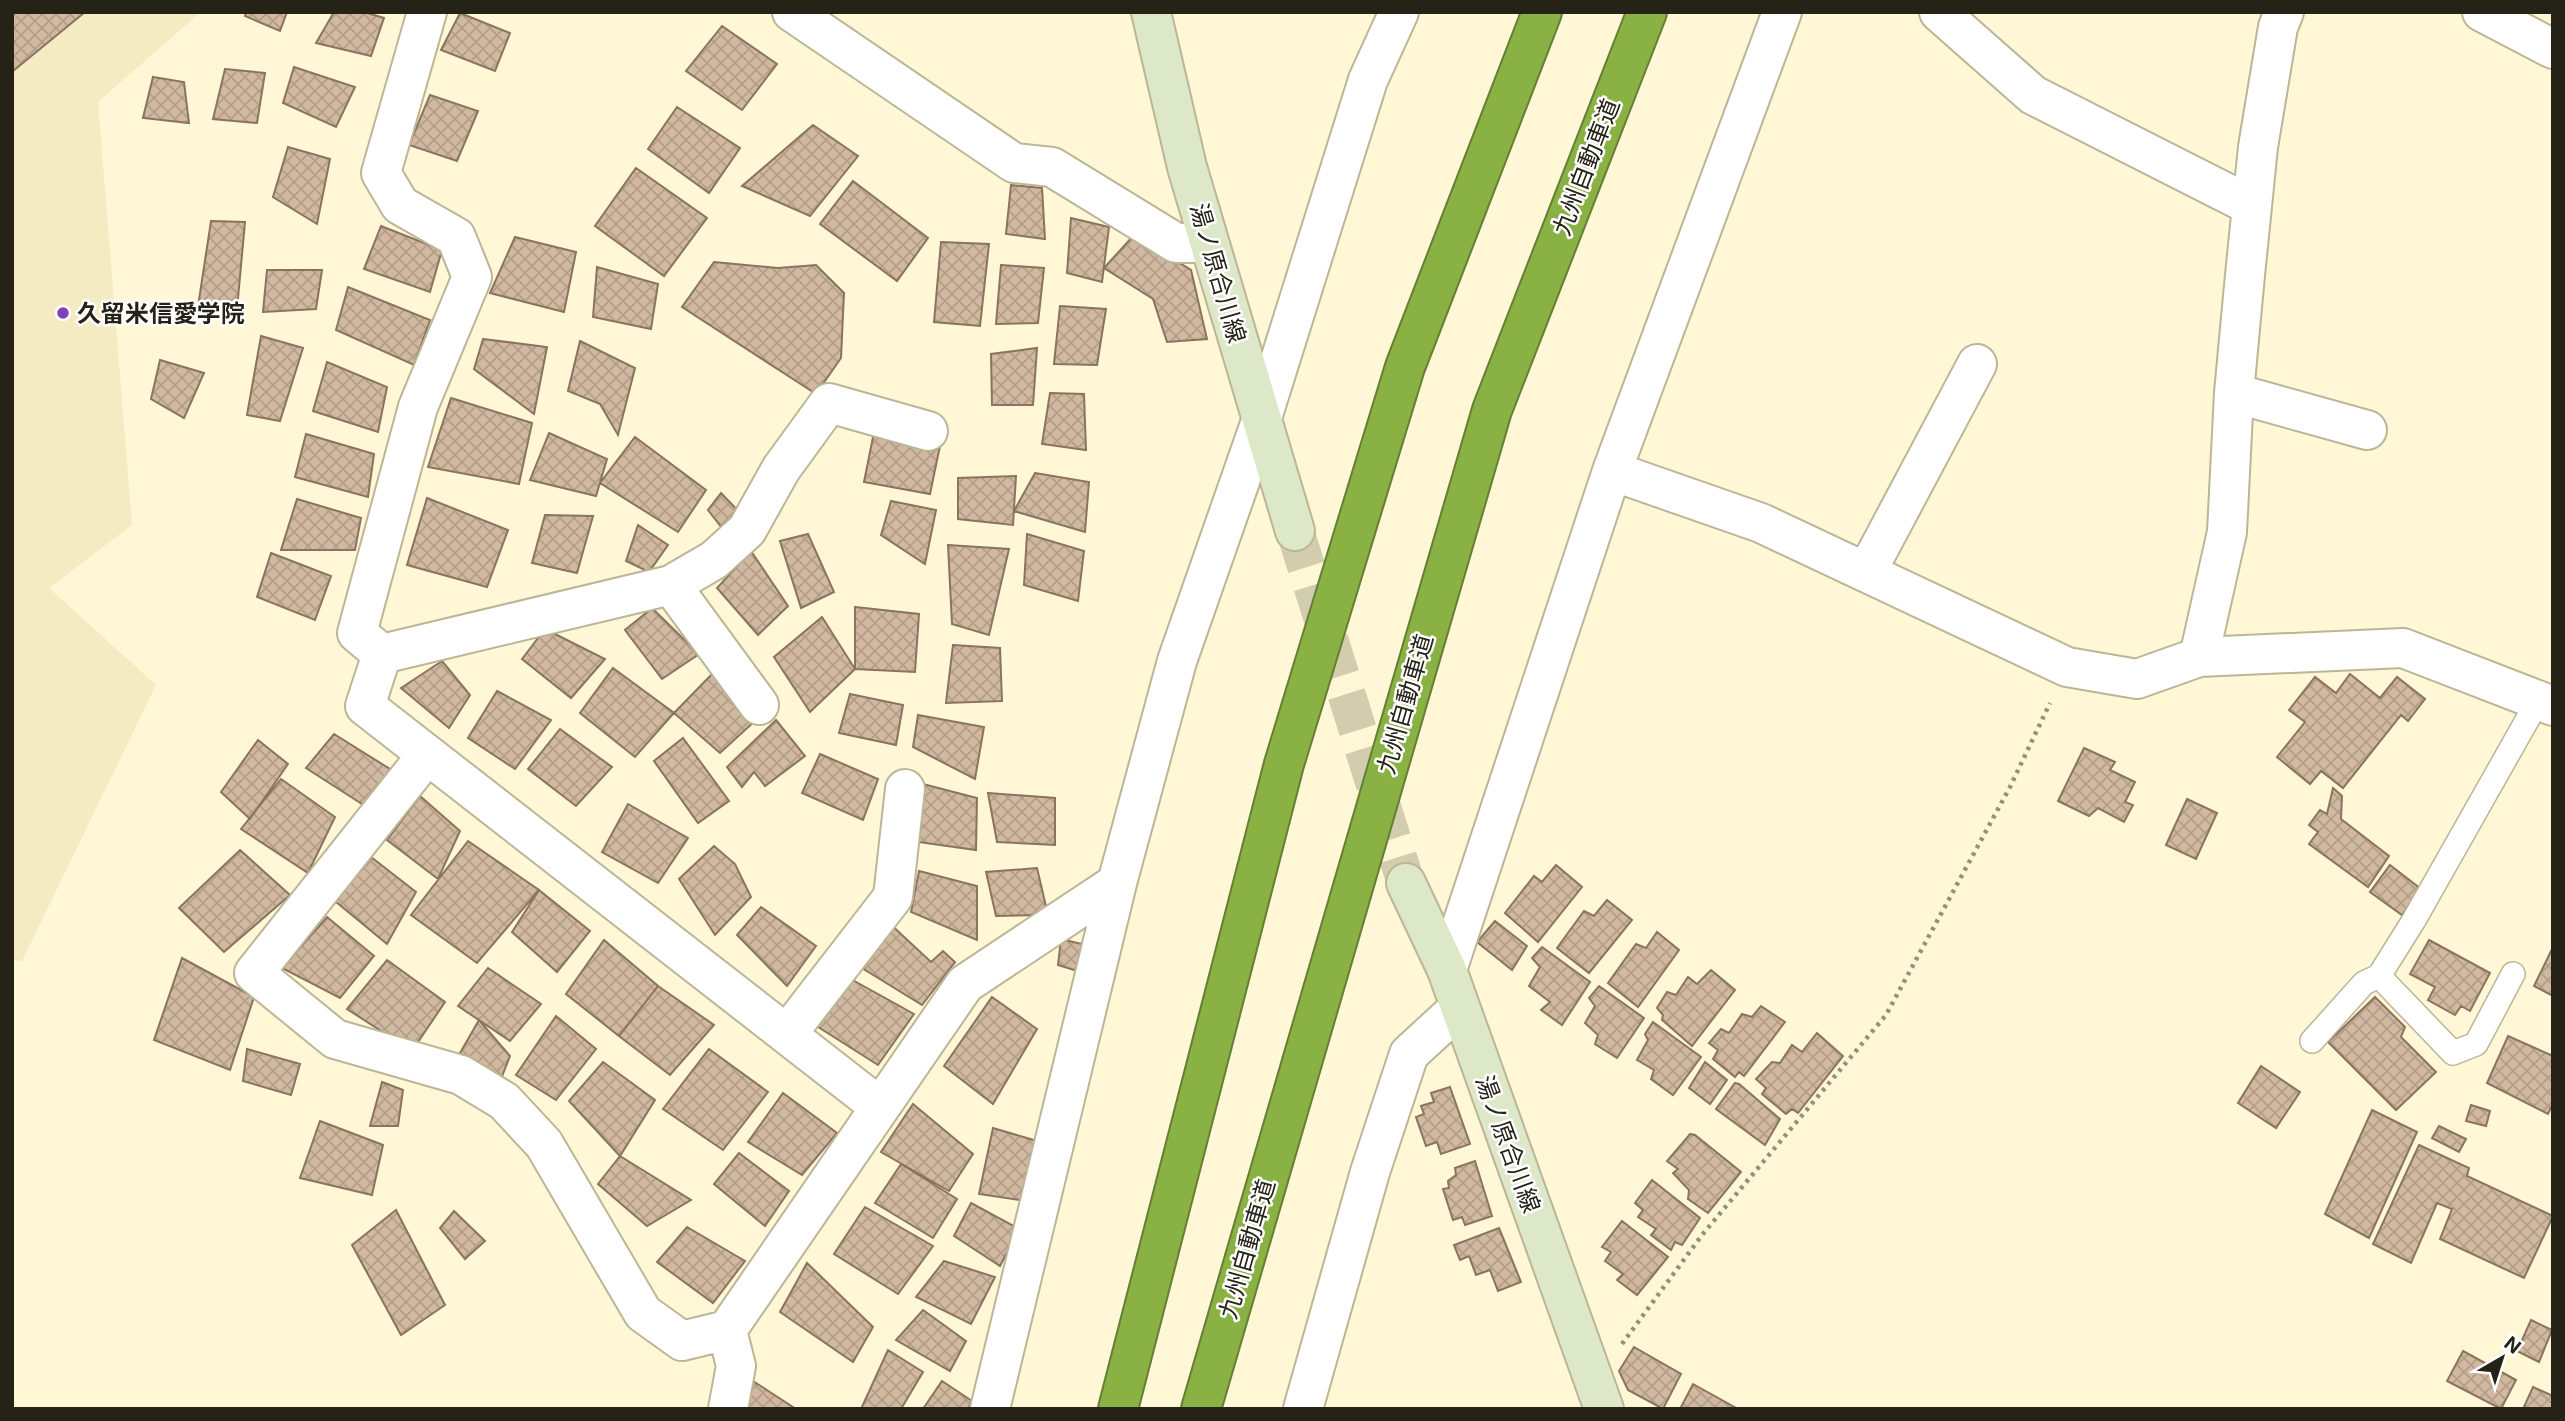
<svg xmlns="http://www.w3.org/2000/svg" width="2565" height="1421" font-family="Inter,'Noto Sans JP',sans-serif">
	<style>
		.built { fill: #f4ebc3 }
		.building { fill: url(#building-cross-hatch); stroke: #8a745d; stroke-width: 2 }
		.lines { fill: none; stroke-linecap: round; stroke-linejoin: round }
		.secondary-tunnel { stroke: #d3cdb0; stroke-width: 38; stroke-dasharray: 38 19; stroke-linecap: butt }
		.service-casing { stroke: #bcb596; stroke-width: 26 }
		.minor-casing { stroke: #bcb596; stroke-width: 42 }
		.secondary-casing { stroke: #bcb596; stroke-width: 42 }
		.motorway-casing { stroke: #667f34; stroke-width: 42 }
		.path { stroke: #959079; stroke-width: 4.5; stroke-dasharray: 3.5 5; stroke-linecap: butt }
		.service { stroke: #fff; stroke-width: 23 }
		.minor { stroke: #fff; stroke-width: 38 }
		.secondary { stroke: #dce8c7; stroke-width: 38 }
		.motorway { stroke: #89b143; stroke-width: 38 }
		.poi-dot { fill: #8140b5; stroke: #fff; stroke-width: 2.5 }
		.labels { text-anchor: middle; dominant-baseline: central; stroke-width: 5; stroke-linejoin: round; paint-order: stroke }
		.street-label { font-size: 24px; fill: #252317; stroke: #fff }
		.poi-label { font-size: 24px; font-weight: bold; fill: #252317; stroke: #fff; text-anchor: start }
	</style>
	<defs>
		<pattern id="building-cross-hatch" width="8" height="8" patternUnits="userSpaceOnUse" patternTransform="scale(1.75)"><rect width="8" height="8" fill="#d1b8a0"/><path d="M0 0l8 8M0 8l8-8" fill="none" stroke="#b39e89"/></pattern>
	</defs>
	<rect width="100%" height="100%" fill="#fff7d6"/>
	<path class="built" d="M12,12H201L98,102L132,525L49,588L156,685L22,961L12,960Z"/>
	<path class="building" d="M12,12H85L12,72Z
		M246,12H287L280,31L245,16Z
		M334,12H364L384,18L371,56L316,43Z
		M460,13L510,33L495,71L441,50Z
		M722,26L777,64L742,110L686,71Z
		M294,67L355,87L336,127L283,103Z
		M225,69L265,73L257,123L213,119Z
		M153,77L184,82L189,123L143,118Z
		M430,95L478,111L457,161L409,145Z
		M677,107L740,148L709,193L648,149Z
		M813,125L858,156L810,216L742,186Z
		M288,147L330,159L317,224L273,197Z
		M636,168L707,218L664,276L595,226Z
		M853,181L928,238L897,281L820,224Z
		M1011,185L1042,188L1045,239L1006,234Z
		M1071,218L1109,227L1102,282L1067,273Z
		M211,221L245,222L237,309L197,313Z
		M381,226L442,250L430,292L364,269Z
		M1134,235L1191,270L1207,339L1167,342L1153,299L1104,268Z
		M515,237L576,252L564,312L490,293Z
		M941,242L989,244L980,326L934,322Z
		M714,262L778,268L816,265L844,293L841,358L816,394L682,307Z
		M1001,265L1044,268L1038,323L996,324Z
		M597,267L658,284L651,329L593,317Z
		M267,270H322L316,309L263,312Z
		M348,287L430,320L414,365L336,330Z
		M1060,306L1106,309L1097,365L1054,364Z
		M261,336L303,348L280,421L247,415Z
		M483,339L547,347L534,414L474,369Z
		M580,341L635,368L618,435L600,404L568,391Z
		M1037,348L1033,405H992L991,354Z
		M160,360L204,373L184,418L151,399Z
		M327,362L387,387L378,432L313,411Z
		M1050,393L1084,394L1086,450L1042,444Z
		M451,398L532,423L519,484L428,467Z
		M874,432L941,441L930,494L864,482Z
		M549,433L607,459L596,496L530,480Z
		M306,434L374,454L368,497L295,477Z
		M635,437L706,490L678,532L600,483Z
		M1035,473L1089,482L1085,532L1014,511Z
		M1016,476L1013,525L958,519V478Z
		M721,493L746,519L729,537L708,510Z
		M427,498L508,530L487,587L407,565Z
		M297,499L361,518L355,550H281Z
		M891,501L936,510L925,564L881,535Z
		M545,515L593,516L577,573L532,563Z
		M638,525L668,545L649,572L626,561Z
		M808,534L834,592L801,608L780,541Z
		M1027,534L1084,551L1078,601L1024,585Z
		M948,545L1009,549L989,635L952,624Z
		M751,551L788,606L758,635L717,588Z
		M271,553L331,576L315,620L257,597Z
		M855,607L919,614L915,672L855,669Z
		M652,608L699,654L662,679L625,630Z
		M822,617L855,669L810,712L774,657Z
		M545,629L605,659L571,698L522,659Z
		M953,645L1000,648L1002,701L946,703Z
		M442,661L470,695L449,728L401,688Z
		M613,668L674,713L635,757L580,713Z
		M714,672L756,720L720,753L674,713Z
		M2350,674L2380,698L2397,677L2425,699L2408,721L2401,715L2343,788L2321,771L2310,784L2277,757L2305,722L2289,710L2315,677L2336,693Z
		M497,691L551,720L515,769L468,738Z
		M850,694L903,705L896,745L839,733Z
		M918,715L984,727L975,779L913,747Z
		M776,720L805,756L765,786L754,772L742,787L727,767Z
		M560,729L612,767L576,806L528,769Z
		M334,734L390,769L365,806L306,768Z
		M683,738L729,801L698,823L654,761Z
		M258,740L288,764L250,819L221,792Z
		M2084,748L2115,762L2110,770L2135,782L2125,802L2133,805L2124,822L2098,808L2089,816L2058,801Z
		M820,754L878,779L863,820L802,793Z
		M281,779L335,817L308,873L241,829Z
		M923,784L977,798L976,850L911,841Z
		M2333,788L2342,796L2341,819L2389,856L2368,887L2309,844L2318,832L2309,825L2320,810L2327,814Z
		M988,793L1055,798V845L997,842Z
		M420,796L460,831L438,879L387,840Z
		M2187,799L2217,813L2196,859L2166,845Z
		M628,804L688,838L658,883L602,852Z
		M468,841L539,890L477,963L411,915Z
		M714,846L735,864L751,897L715,935L679,879Z
		M240,850L290,895L224,952L179,908Z
		M371,857L416,892L387,944L335,901Z
		M1556,865L1582,887L1538,942L1505,913L1534,876L1542,882Z
		M2390,865L2421,889L2402,915L2370,892Z
		M1037,868L1048,915L996,916L986,872Z
		M919,871L977,886V940L911,912Z
		M539,890L590,931L557,972L512,932Z
		M1607,900L1632,920L1589,973L1557,948L1584,911L1594,916Z
		M761,907L816,946L787,986L737,935Z
		M327,917L374,956L340,998L282,968Z
		M1495,921L1527,946L1512,970L1477,942Z
		M888,922L931,962L943,951L955,962L922,1005L857,965Z
		M1657,932L1679,950L1638,1007L1608,983L1636,944L1646,948Z
		M1061,939L1090,946L1094,976L1058,965Z
		M604,940L658,986L619,1036L566,994Z
		M2429,940L2490,973L2470,1011L2461,1006L2455,1015L2428,1000L2435,987L2410,974Z
		M1542,947L1590,982L1562,1025L1541,1010L1550,1002L1529,986L1540,967L1532,958Z
		M2553,947V996L2534,986Z
		M182,958L254,997L230,1070L154,1040Z
		M387,960L445,1002L412,1051L347,1009Z
		M488,968L541,1004L510,1041L458,1006Z
		M1711,970L1735,990L1692,1046L1662,1020L1663,1015L1657,1008L1667,992L1676,995L1688,977L1697,984Z
		M849,978L914,1014L878,1065L815,1025Z
		M658,986L714,1025L670,1075L619,1036Z
		M1599,986L1644,1018L1617,1058L1595,1044L1598,1035L1585,1023L1595,1006L1589,998Z
		M992,997L1037,1029L993,1104L944,1066Z
		M2375,997L2405,1027L2401,1037L2436,1072L2396,1110L2328,1042Z
		M1761,1006L1785,1022L1744,1076L1739,1072L1735,1077L1713,1059L1718,1050L1709,1043L1721,1029L1729,1033L1742,1014L1752,1017Z
		M556,1016L596,1049L556,1100L516,1075Z
		M479,1020L510,1056L497,1089L456,1060Z
		M1653,1022L1701,1057L1673,1095L1651,1079L1654,1070L1637,1060L1648,1040L1645,1034Z
		M1817,1033L1843,1056L1798,1113L1792,1109L1786,1114L1762,1094L1766,1088L1756,1079L1772,1062L1780,1063L1792,1045L1802,1052Z
		M2508,1036L2553,1056V1103L2548,1114L2487,1083Z
		M247,1049L300,1064L291,1095L243,1081Z
		M709,1049L768,1092L723,1150L663,1109Z
		M603,1062L655,1100L620,1156L569,1101Z
		M1705,1062L1727,1080L1710,1104L1689,1088Z
		M2261,1066L2300,1092L2276,1128L2238,1103Z
		M382,1082L403,1090L398,1126H370Z
		M1735,1083L1739,1084L1780,1119L1765,1145L1716,1109Z
		M1450,1087L1470,1144L1441,1154L1437,1142L1426,1146L1416,1117L1424,1114L1421,1106L1434,1102L1431,1093Z
		M783,1093L837,1133L802,1175L748,1142Z
		M913,1104L973,1154L949,1191L881,1152Z
		M2471,1105L2490,1111L2486,1126L2466,1121Z
		M2372,1110L2417,1132L2369,1238L2325,1214Z
		M320,1121L383,1145L372,1195L300,1178Z
		M2439,1126L2466,1139L2459,1152L2432,1138Z
		M993,1128L1037,1141L1020,1200L979,1194Z
		M1690,1134L1695,1135L1741,1172L1708,1213L1688,1199L1689,1190L1673,1173L1678,1169L1667,1161Z
		M2419,1145L2469,1168L2467,1176L2553,1216L2524,1278L2440,1239L2452,1209L2437,1203L2411,1263L2373,1244Z
		M739,1153L789,1191L765,1226L714,1184Z
		M620,1156L691,1200L647,1226L598,1184Z
		M1475,1161L1492,1216L1465,1225L1462,1217L1453,1220L1443,1189L1449,1188L1448,1181L1456,1175L1455,1168Z
		M901,1164L957,1199L933,1238L875,1203Z
		M1652,1180L1700,1218L1682,1245L1675,1242L1671,1250L1651,1235L1656,1229L1638,1217L1643,1210L1635,1203Z
		M971,1203L1019,1229L1000,1266L954,1236Z
		M865,1207L933,1246L898,1294L834,1254Z
		M396,1210L445,1305L401,1335L352,1245Z
		M454,1211L485,1241L465,1259L440,1228Z
		M1622,1221L1668,1257L1637,1295L1617,1280L1623,1274L1605,1261L1611,1252L1602,1247Z
		M687,1227L745,1261L713,1303L657,1262Z
		M1499,1228L1521,1282L1498,1291L1490,1270L1476,1275L1469,1256L1460,1260L1454,1245Z
		M944,1261L995,1277L971,1324L916,1297Z
		M807,1263L873,1327L853,1362L780,1312Z
		M923,1310L966,1341L950,1371L896,1340Z
		M2531,1320L2552,1330L2539,1362L2517,1351Z
		M1634,1347L1681,1374L1663,1409L1628,1390L1619,1371Z
		M888,1350L923,1372L901,1409H861Z
		M2463,1351L2516,1380L2501,1409L2447,1381Z
		M753,1381L796,1409H742Z
		M942,1381L972,1401L968,1409H923Z
		M1693,1384L1738,1409H1680Z
		M2533,1387L2553,1396V1409H2523Z"/>
	<g class="lines">
		<path class="secondary-tunnel" d="M1295,531L1406,883"/>
		<defs>
			<path id="service" d="M2379,976L2453,1053L2476,1044L2513,974
				M2312,1041L2364,983L2379,976L2414,920L2538,701"/>
			<path id="minor" d="M427,12L381,173L400,205L456,237L472,277L418,407L357,633L382,654L365,706L880,1107
				M792,12L1014,163L1052,167L1176,243H1209
				M1939,12L2033,95L2252,206
				M2482,12L2553,49
				M2234,393L2367,430
				M1612,471L1761,523L2067,667L2137,679L2199,657L2403,648L2553,706
				M1867,571L1977,364
				M671,585L714,560L747,530L781,469L829,403L928,431
				M382,654L671,585L759,705
				M2199,657L2227,532L2234,393L2245,275L2258,147L2278,27L2284,12
				M427,755L254,973L335,1039L461,1075L504,1101L544,1144L643,1313L682,1341L727,1330
				M1447,970L1612,471L1782,12
				M787,1034L893,897L905,789
				M728,1409L736,1366L727,1330L965,984L1117,883
				M990,1409L1117,883L1177,661L1261,421L1368,80L1399,12
				M1303,1409L1370,1172L1409,1054L1459,1008"/>
			<path id="secondary" d="M1151,12L1187,167L1295,531
				M1406,883L1447,970L1604,1409"/>
			<path id="motorway" d="M1118,1409L1284,764L1405,367L1542,12
				M1201,1409L1492,410L1647,12"/>
		</defs>
		<use href="#service" class="service-casing"/>
		<use href="#minor" class="minor-casing"/>
		<use href="#secondary" class="secondary-casing"/>
		<use href="#motorway" class="motorway-casing"/>
		<path class="path" d="M1622,1344L1702,1235L1886,1015L2010,787L2050,703"/>
		<use href="#service" class="service"/>
		<use href="#minor" class="minor"/>
		<use href="#secondary" class="secondary"/>
		<use href="#motorway" class="motorway"/>
	</g>
	<circle class="poi-dot" cx="63" cy="313" r="7"/>
	<g class="labels">
		<g class="street-label">
			<text transform="translate(1586 167) rotate(-69)">九州自動車道</text>
			<text transform="translate(1218 273) rotate(74)">湯ノ原合川線</text>
			<text transform="translate(1405 704) rotate(-74)">九州自動車道</text>
			<text transform="translate(1508 1144) rotate(70)">湯ノ原合川線</text>
			<text transform="translate(1247 1249) rotate(-74)">九州自動車道</text>
		</g>
		<g class="poi-label">
			<text x="77" y="313">久留米信愛学院</text>
		</g>
	</g>
	<rect width="2565" height="1421" fill="none" stroke="#252317" stroke-width="28"/>
	<g transform="translate(2502 1358) rotate(39)" stroke="#ffffff" stroke-width="5" paint-order="stroke">
	<path d="M0-5L12 26L0 18L-12 26Z" fill="#252317"/>
	<text y="-10" font-size="19" font-weight="bold" text-anchor="middle" fill="#252317">N</text>
	</g>
</svg>
